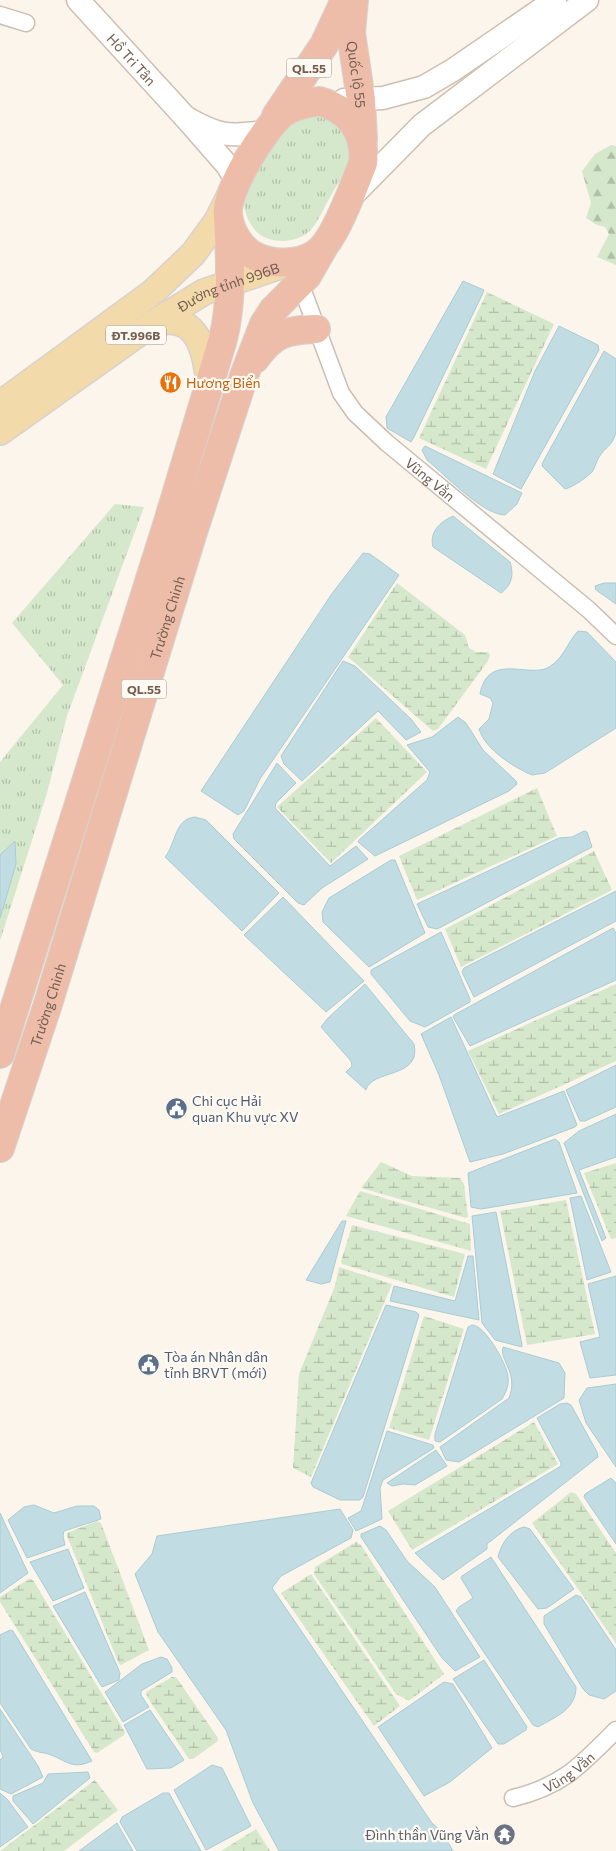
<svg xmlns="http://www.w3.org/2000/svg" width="616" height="1851" font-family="Commissioner,sans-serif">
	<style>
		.grass { fill: url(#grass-tufts) }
		.forest { fill: url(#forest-firs) }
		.wetland { fill: url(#wetland-marsh) }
		.water { fill: #c1dde3; stroke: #a9ccd4 }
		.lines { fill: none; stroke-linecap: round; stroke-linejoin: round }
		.street-casing { stroke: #ccbeb2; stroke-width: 19 }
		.secondary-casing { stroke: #cfbfb0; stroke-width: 25 }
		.primary-casing { stroke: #d8d2ce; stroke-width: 28 }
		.highway-casing { stroke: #d8d2ce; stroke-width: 30 }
		.street { stroke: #fff; stroke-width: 16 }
		.secondary { stroke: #fff; stroke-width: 22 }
		.primary { stroke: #f2daab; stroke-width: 25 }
		.highway { stroke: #eebda9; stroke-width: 28 }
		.labels { text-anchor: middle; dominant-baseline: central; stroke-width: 4.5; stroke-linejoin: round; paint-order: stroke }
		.shield { fill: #fef9f2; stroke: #9d8c81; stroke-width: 1 }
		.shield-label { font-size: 12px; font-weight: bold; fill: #745e50 }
		.street-label { font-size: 14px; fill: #745e50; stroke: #fef9f2 }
		.food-label { font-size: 14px; fill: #c56008; stroke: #fef9f2; text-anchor: start }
		.service-label { font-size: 14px; fill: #4e5e75; stroke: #fef9f2; text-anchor: start }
		.worship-label { font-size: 14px; fill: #5b616d; stroke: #fef9f2; text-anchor: end }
	</style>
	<defs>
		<pattern id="grass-tufts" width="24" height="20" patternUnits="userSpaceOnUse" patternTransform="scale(1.25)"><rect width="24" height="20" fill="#d6e8cb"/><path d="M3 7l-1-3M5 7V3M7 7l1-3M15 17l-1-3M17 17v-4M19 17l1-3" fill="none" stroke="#b2bfa7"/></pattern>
		<pattern id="forest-firs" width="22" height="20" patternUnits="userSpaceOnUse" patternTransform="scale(1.25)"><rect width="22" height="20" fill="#d6e8cb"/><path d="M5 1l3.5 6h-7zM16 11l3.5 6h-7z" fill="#b2bfa7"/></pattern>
		<pattern id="wetland-marsh" width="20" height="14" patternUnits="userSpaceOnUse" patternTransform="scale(1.25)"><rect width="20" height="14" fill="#d6e8cb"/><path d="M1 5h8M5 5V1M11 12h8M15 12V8" fill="none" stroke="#b2bfa7"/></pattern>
	</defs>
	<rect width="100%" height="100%" fill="#fbf5ec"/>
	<path class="grass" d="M313,116C325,118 332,120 340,128C363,151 341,177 329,199C322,211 317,226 306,234C294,242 279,243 266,238C257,234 252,227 248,219C232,186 268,151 286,125L295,119Z
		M115,504L144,507L67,716L47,793L0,941V762L63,685L12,623Z"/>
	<path class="forest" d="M611,145L616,146V265L597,257L609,234L605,227L597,225L586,218L591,203L582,171L595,154Z"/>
	<path class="wetland" d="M487,292L554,324L486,469L419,438Z
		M397,583L465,635L469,648L476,652H488L490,655L488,661L438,729L433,731L348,657Z
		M376,718L427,772L331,863L277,807Z
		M537,788L557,836L417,900L399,856Z
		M594,851L612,890L461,967L445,929Z
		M616,984V1061L499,1114L468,1051Z
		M381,1162L412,1176L460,1178L464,1184L468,1217L466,1218L361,1188Z
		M616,1163V1238L611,1239L584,1173Z
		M360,1191L470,1224L471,1251L346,1216Z
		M566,1200L595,1334L527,1345L500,1211Z
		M352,1225L465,1254L454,1297L342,1264L341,1262Z
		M339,1267L392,1284L311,1477L293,1468L299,1374L335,1286Z
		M424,1316L464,1329L429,1440L389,1428Z
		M534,1422L558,1464L412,1550L388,1511Z
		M571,1492L576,1494L616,1553V1643L532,1523Z
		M97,1521L101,1523L149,1650L121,1665L119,1664L67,1536V1533Z
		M356,1542L361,1545L444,1674L409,1701L396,1694L314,1574L315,1567Z
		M311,1574L398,1703L400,1706L374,1726L281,1593Z
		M29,1579L33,1580L125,1732L124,1735L97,1753L94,1752L0,1602V1597Z
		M172,1677H176L218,1738V1741L193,1759H189L147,1697L146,1692Z
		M95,1780L118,1810L64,1851H0Z
		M256,1829L270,1851H221Z"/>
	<path class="water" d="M463,281L484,290L482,295L414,437L411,442L387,428L386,417Z
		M559,326L598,345L599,350L521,489L493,474L535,371Z
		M604,351L616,359V432C612,447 606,446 599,457C596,462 595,468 592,472C586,478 573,487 565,489L542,466L543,462Z
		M425,446L522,493L517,504L505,515C483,515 444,474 427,460L422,450Z
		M453,516L510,562C514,575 512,585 501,593L433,547C429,532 440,522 453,516Z
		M363,553L370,554L399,575L260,779L244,811L238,815L201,791L331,595Z
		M604,583H616V604L596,590L595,586Z
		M578,631L587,632L616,662V728L545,773L532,775C513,767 485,749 479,729L489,719L493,703L490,698L480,694C488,651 530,679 549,667C564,658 567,643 578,631Z
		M343,661L355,666L411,719L421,732L406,740L378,711L302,781L284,764L281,756Z
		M458,717L466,723L483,750L516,781L517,784L509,791L375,856L358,842L359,840L427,780L430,772L407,745L432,737Z
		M277,763L296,783L276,803L275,808L330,866L356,846L368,859L322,888L304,905L298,903L234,839L233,834Z
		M195,817L206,820L279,893L242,931L165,857C176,844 174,819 195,817Z
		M584,831L587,832L592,847L443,926L437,929L428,927L417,904L559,838L572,837Z
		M15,841L16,864L0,918V855Z
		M391,860H395L425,933L369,967L323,922L322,912L329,898Z
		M616,891V921L474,997L462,972L464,968Z
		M283,897L364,981L326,1012L244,935Z
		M613,928L616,933V980L470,1046L453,1017L454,1015Z
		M441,932L470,999V1002L425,1027L410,1021L371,974V970Z
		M365,984L414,1044C422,1079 371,1069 366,1090L346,1072L352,1066L351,1061L321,1027L328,1018Z
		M451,1017L497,1117L564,1091L577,1125L575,1127L503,1154L470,1162L439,1075L421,1034Z
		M616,1065V1107L585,1121H580L566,1090Z
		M616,1114V1157L579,1170L606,1238L602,1241L564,1143L579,1131Z
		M555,1139L559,1142L577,1193L481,1209L471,1207L468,1173Z
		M581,1196L611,1272L587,1280L570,1198Z
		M496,1212L522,1345V1347L495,1340L482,1323L472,1216Z
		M342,1221H346L330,1282L321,1284L306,1280Z
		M468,1256H473L479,1320L390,1301L394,1286L455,1301Z
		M616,1276V1375L590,1378L580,1342L600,1337L588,1284Z
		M386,1305L416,1312L419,1315L363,1497L360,1500H340L313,1487L311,1483Z
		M472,1325C485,1325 507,1364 508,1377C509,1386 506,1392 502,1399L440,1442L435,1441V1434L468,1327Z
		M503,1347L559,1363L565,1373L564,1398L459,1462L446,1460L440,1447L509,1398C519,1373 499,1360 503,1347Z
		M616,1384V1467L586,1423L579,1400L587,1388Z
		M567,1403L571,1405L597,1452L598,1457L487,1544V1549L443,1580L415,1553L561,1466V1463L537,1418L560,1404Z
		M387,1431L433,1445L434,1448L383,1480L380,1488L382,1519L356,1531L348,1518L361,1511Z
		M436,1450L447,1466L415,1485L403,1484L392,1486L387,1483Z
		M611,1478L616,1483V1544L584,1497L585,1494Z
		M34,1505L54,1513L77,1506H94L99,1510L101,1519L64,1531L63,1536L65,1545L27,1558L8,1520L24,1507Z
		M340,1509L353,1530L351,1538L281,1576L272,1588L432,1823L442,1832L453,1851H279L253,1803L226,1730L158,1632L135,1574L152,1554L157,1536Z
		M0,1513L28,1573L0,1593Z
		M380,1526L386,1530L407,1561L435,1587L480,1657L455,1671L442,1658L361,1537V1534Z
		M524,1527L530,1529L574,1589L547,1608L538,1609L498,1557C501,1544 510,1530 524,1527Z
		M68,1549L84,1588L53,1601L30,1562Z
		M491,1557L576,1687C576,1710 555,1717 538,1727L533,1725L456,1611L459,1607L473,1598L461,1578L462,1576Z
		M85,1592L120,1673L119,1680L102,1687L53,1606Z
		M576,1595L581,1597L616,1650V1691L604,1699L589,1695L583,1689L544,1624V1616Z
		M10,1630L13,1631L92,1761C72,1770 67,1761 51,1755C44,1752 38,1753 31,1749L0,1703V1635Z
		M161,1657L167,1659L172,1668V1672L141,1691V1695L149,1707L123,1722L105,1692L142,1664Z
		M484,1660L527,1727L526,1730L504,1744H498L453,1679Z
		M444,1682L453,1684L492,1748L450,1782L424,1796L378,1727Z
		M0,1709L38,1766L43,1777L11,1794L0,1789V1760L3,1757L0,1749Z
		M150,1710L184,1760L171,1768L147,1769L124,1725Z
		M212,1765L222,1768L251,1826L206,1850L174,1790Z
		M88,1772L90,1778L33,1824L13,1801V1796L43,1783L48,1774Z
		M0,1793L7,1799L28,1827L0,1847Z
		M163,1793H169L201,1851H137L120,1822L122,1817Z
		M117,1823L133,1851H79Z"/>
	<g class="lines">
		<defs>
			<g id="street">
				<path d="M0,15L26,23"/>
				<path id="s1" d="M300,283L341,393L355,413L387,443L589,610L616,636"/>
				<path id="s2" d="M513,1798C563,1786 581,1765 616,1730"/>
			</g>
			<g id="secondary">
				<path id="s3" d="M78,0L185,117"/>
				<path d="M344,100L383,98L424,87L453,70L555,0"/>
				<path d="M237,182L227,165L185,117C218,136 228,137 265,132"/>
				<path d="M354,194L422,125L587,0"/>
			</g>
			<g id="primary">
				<path d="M152,324C197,311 205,348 209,382"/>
				<path d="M0,404L153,292L193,254L217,221L231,193"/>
				<path id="s4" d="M0,432L152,324L204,292L286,264"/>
			</g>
			<g id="highway">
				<path id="s5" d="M354,0L351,33L361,100L363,139"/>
				<path d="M319,101C350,110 366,131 363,163C354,186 339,228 324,246C308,265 278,266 257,257C242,251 230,232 228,215C225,191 264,128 283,113C294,105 306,104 319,101Z"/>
				<path d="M276,116L324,45L345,0"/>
				<path d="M255,359C273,334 285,330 316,329"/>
				<path d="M0,1054L167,525L223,339C233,298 230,257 228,214"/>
				<path id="s6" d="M0,1148L47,1007L192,535L245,373L264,324L273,310L307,276L323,248"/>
			</g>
		</defs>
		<use href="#street" class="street-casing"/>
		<use href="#secondary" class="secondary-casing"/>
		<use href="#primary" class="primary-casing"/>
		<use href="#highway" class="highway-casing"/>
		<use href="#street" class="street"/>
		<use href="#secondary" class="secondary"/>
		<use href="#primary" class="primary"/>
		<use href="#highway" class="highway"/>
	</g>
	<defs>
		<symbol id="restaurant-disc" viewBox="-11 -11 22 22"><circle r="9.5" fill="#e8710a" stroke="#fef9f2"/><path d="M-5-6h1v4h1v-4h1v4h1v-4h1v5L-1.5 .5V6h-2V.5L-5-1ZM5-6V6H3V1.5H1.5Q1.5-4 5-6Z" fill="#fff"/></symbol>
		<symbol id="civic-disc" viewBox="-11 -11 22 22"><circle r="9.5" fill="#5c6f8a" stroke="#fef9f2"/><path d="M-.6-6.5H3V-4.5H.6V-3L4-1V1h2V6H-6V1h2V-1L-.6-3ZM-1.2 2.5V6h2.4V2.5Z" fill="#fff"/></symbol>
		<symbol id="temple-disc" viewBox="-11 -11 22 22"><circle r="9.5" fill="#6b7280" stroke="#fef9f2"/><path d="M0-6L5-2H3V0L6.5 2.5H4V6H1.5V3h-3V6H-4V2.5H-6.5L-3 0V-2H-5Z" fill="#fff"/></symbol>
	</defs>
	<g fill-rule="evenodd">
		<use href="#restaurant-disc" x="158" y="370" width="25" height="25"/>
		<use href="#civic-disc" x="164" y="1096" width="25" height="25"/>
		<use href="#civic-disc" x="136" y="1352" width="25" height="25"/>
		<use href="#temple-disc" x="492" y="1822" width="25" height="25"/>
	</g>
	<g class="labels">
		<g class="shield">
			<rect x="286.5" y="58.5" width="45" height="19" rx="4"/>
			<rect x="106" y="325.5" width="60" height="19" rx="4"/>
			<rect x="121.5" y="679.5" width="45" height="19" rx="4"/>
		</g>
		<g class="shield-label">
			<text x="309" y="68">QL.55</text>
			<text x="136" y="335">ĐT.996B</text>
			<text x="144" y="689">QL.55</text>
		</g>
		<g class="street-label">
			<text stroke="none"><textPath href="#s3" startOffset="80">Hồ Tri Tân</textPath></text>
			<text stroke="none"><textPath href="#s5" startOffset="75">Quốc lộ 55</textPath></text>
			<text stroke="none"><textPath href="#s4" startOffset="272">Đường tỉnh 996B</textPath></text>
			<text stroke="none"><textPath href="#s1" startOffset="242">Vũng Vằn</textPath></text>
			<text stroke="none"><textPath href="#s6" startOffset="556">Trường Chinh</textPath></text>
			<text stroke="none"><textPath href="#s6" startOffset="151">Trường Chinh</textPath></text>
			<text stroke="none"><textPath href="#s2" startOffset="62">Vũng Vằn</textPath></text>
		</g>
		<g class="food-label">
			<text x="186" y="382">Hương Biển</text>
		</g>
		<g class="service-label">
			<text x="192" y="1100">Chi cục Hải<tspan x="192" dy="16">quan Khu vực XV</tspan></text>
			<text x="164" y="1356">Tòa án Nhân dân<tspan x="164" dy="16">tỉnh BRVT (mới)</tspan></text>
		</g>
		<g class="worship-label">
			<text x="489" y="1834">Đình thần Vũng Vằn</text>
		</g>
	</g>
</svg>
